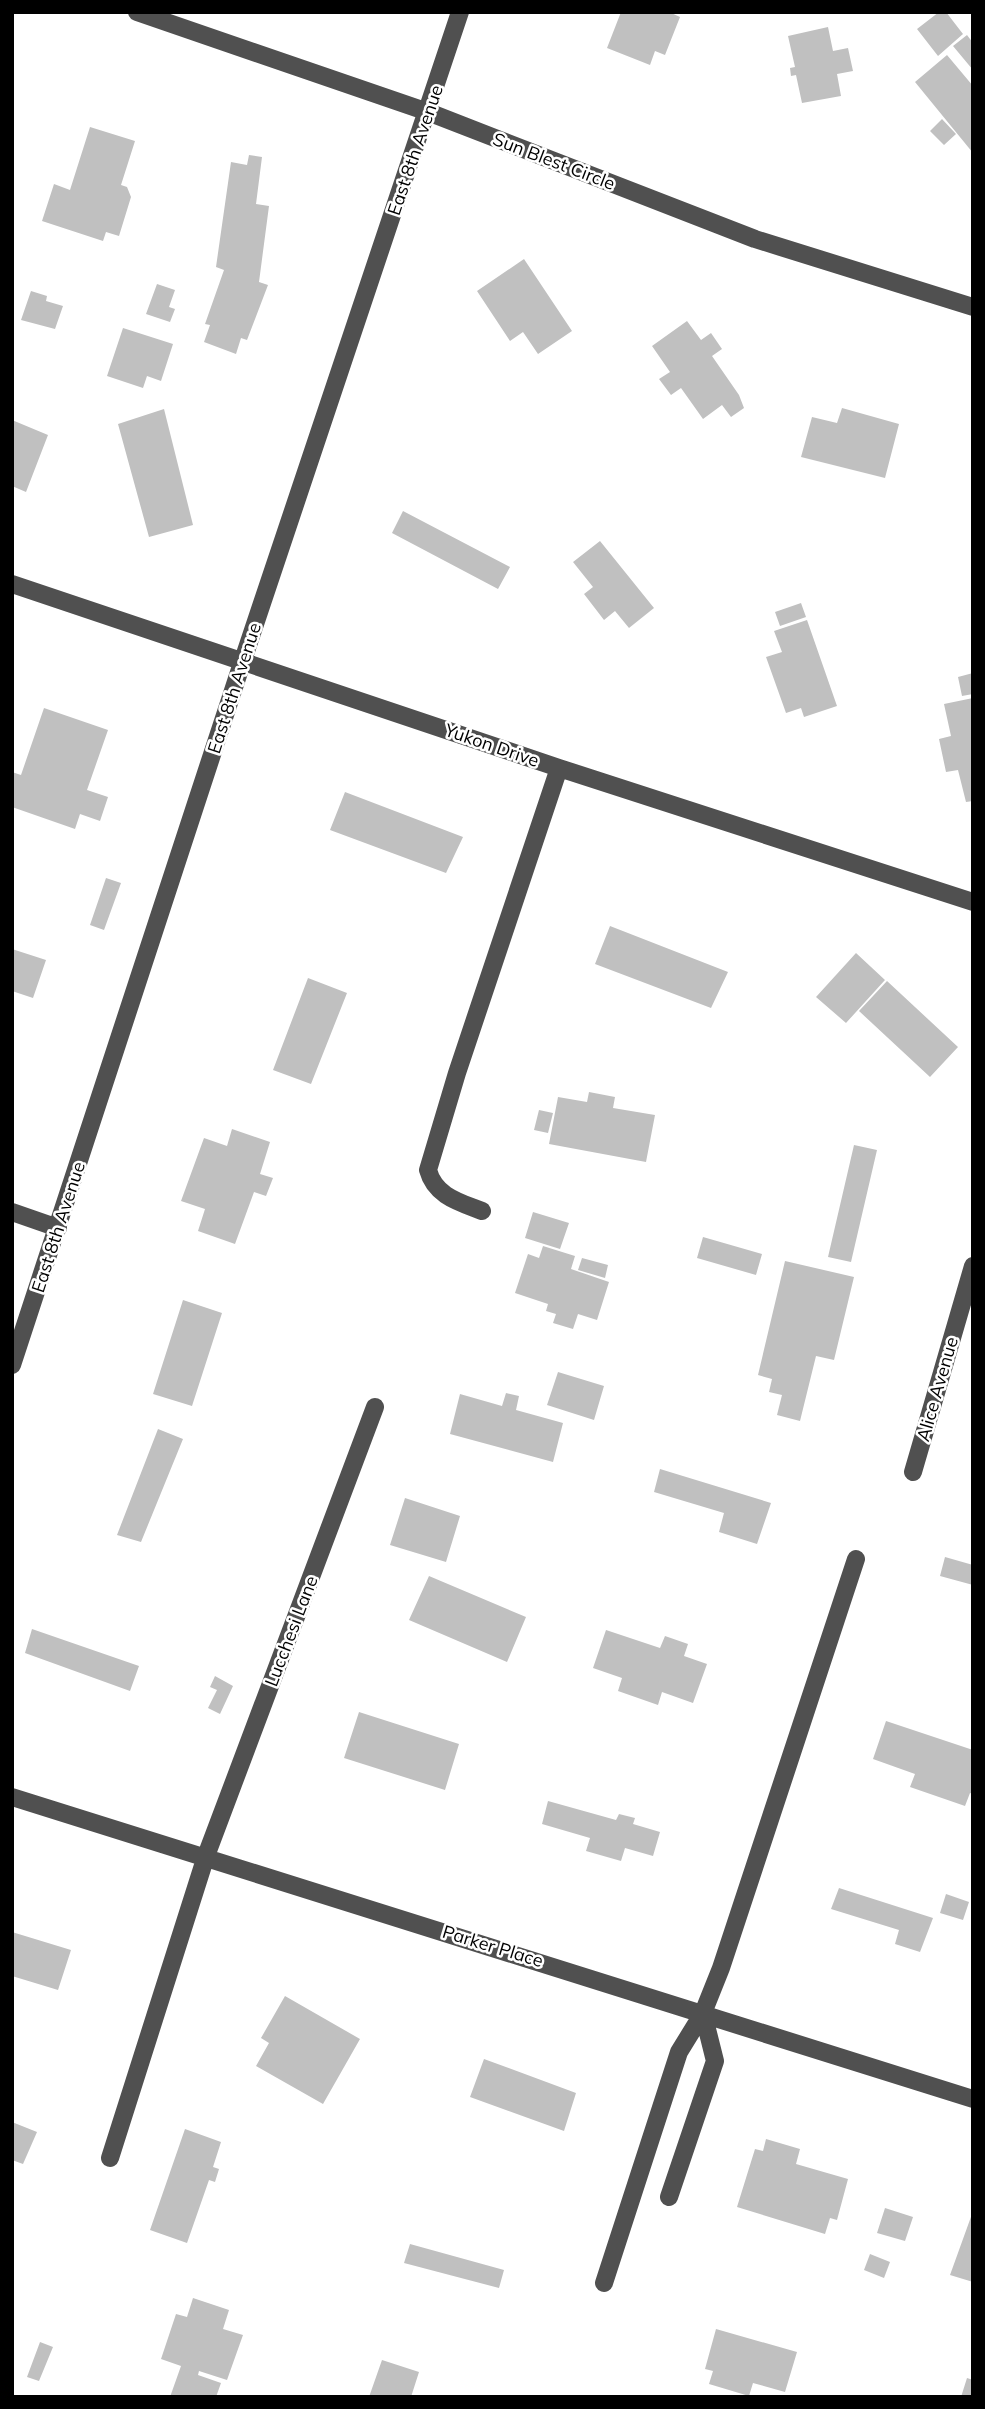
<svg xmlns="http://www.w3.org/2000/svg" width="985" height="2409" font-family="Mulish,sans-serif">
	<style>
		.building { fill: #c0c0c0 }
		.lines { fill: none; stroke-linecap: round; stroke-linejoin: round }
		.minor { stroke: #505050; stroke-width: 18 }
		.labels { text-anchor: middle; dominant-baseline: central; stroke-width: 5; stroke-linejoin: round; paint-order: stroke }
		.street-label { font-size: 18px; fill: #000; stroke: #fff }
	</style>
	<rect width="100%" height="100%" fill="#fff"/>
	<path class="building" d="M621,12H669L680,17L665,55L655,51L650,65L607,48Z
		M939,12H946L963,34L938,56L917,29Z
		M828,27L833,51L848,48L853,71L837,74L841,96L802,103L796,75L791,76L790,68L795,67L788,36Z
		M967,35L973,43V70L953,46Z
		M947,55L973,86V153L915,82Z
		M942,119L956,134L944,145L930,131Z
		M90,127L135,141L121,185L127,187L131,197L119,236L106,232L103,241L42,221L54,184L70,190Z
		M249,155L262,157L256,204L269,206L259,282L268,285L247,340L241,338L236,354L204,342L210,325L205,324L224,270L216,267L231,162L247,165Z
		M524,259L572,331L538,354L523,332L510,341L477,291Z
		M157,284L175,290L169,307L175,309L170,322L146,314Z
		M31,291L47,296L46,301L63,306L55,329L21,320Z
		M687,321L701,340L711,333L722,349L712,356L739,395L744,408L731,417L722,405L703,419L681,388L671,395L659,379L670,372L652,346Z
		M123,328L173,344L161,381L147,376L143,388L107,376Z
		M842,408L899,424L885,478L801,457L812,417L837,423Z
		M164,409L193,525L149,537L118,424Z
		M12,420L48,435L26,492L12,486Z
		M403,511L510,567L498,589L392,533Z
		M600,541L654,608L629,628L615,611L604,620L584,594L593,587L573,562Z
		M801,603L806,617L780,626L775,612Z
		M807,620L837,706L804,717L801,708L786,713L766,657L782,652L774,631Z
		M973,673V694L962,696L958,677Z
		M973,698V801L966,802L958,770L946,772L939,739L951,736L944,704Z
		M44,708L108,730L87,790L108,797L100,821L80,814L75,829L12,807V772L21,775Z
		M345,792L463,837L446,873L330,830Z
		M106,878L121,883L104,930L90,925Z
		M610,926L728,972L711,1008L595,964Z
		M12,949L46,960L33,998L12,991Z
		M856,953L885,980L846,1023L816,997Z
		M308,978L347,993L311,1084L273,1070Z
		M887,981L958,1047L930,1077L859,1011Z
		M589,1092L615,1097L613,1108L655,1115L646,1162L549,1144L558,1097L587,1102Z
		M539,1110L553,1113L548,1133L534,1130Z
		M232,1129L270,1142L260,1174L273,1178L266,1196L254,1192L235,1244L198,1231L205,1209L181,1201L204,1138L227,1146Z
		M854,1145L877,1150L851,1262L828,1257Z
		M533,1212L569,1223L560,1249L525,1238Z
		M703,1237L762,1254L756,1275L697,1258Z
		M543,1246L575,1256L571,1269L609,1282L597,1320L578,1314L573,1329L553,1323L556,1314L546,1311L548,1304L515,1293L528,1254L539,1258Z
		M582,1258L608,1265L605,1278L578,1270Z
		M785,1261L854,1277L834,1360L816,1356L800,1421L777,1415L782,1395L769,1392L772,1379L758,1375Z
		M183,1300L222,1313L192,1406L153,1394Z
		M558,1372L604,1386L594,1420L547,1405Z
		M506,1393L519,1396L516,1410L563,1423L553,1462L450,1434L460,1394L502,1406Z
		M158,1429L183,1439L141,1542L117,1535Z
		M660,1469L771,1503L757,1544L719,1532L724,1513L654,1492Z
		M405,1498L460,1516L446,1562L390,1545Z
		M945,1557L973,1565V1585L940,1576Z
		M429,1576L526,1617L507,1662L409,1620Z
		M32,1629L139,1666L130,1691L25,1653Z
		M606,1630L660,1648L665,1636L688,1644L684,1656L707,1664L693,1703L662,1692L658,1705L618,1691L622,1678L593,1668Z
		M215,1676L233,1686L220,1714L208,1708L217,1690L210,1687Z
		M359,1712L459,1744L445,1790L344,1758Z
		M886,1721L973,1750V1794L970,1793L965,1806L910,1787L915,1774L873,1759Z
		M548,1801L616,1820L619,1814L635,1818L633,1824L660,1832L653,1856L625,1848L621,1861L586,1851L590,1838L542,1824Z
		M839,1888L933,1918L920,1952L895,1944L899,1930L831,1909Z
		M946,1894L969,1902L963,1920L940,1913Z
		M12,1932L71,1950L58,1990L12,1976Z
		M285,1996L360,2039L323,2104L256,2066L269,2043L261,2038Z
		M484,2059L576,2093L564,2131L470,2097Z
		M12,2122L37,2132L23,2164L12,2160Z
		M185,2129L221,2142L213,2167L219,2169L215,2182L209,2180L187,2243L150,2230Z
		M766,2139L800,2149L796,2164L848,2179L837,2220L830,2218L825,2234L737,2207L755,2149L763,2151Z
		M885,2208L913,2217L905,2241L877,2233Z
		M972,2214H973V2282L950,2275Z
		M410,2244L504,2270L499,2288L404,2263Z
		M870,2254L890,2262L884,2278L864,2270Z
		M193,2298L229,2310L223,2329L243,2335L227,2380L199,2371L198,2375L221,2383L216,2397H170L181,2366L161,2359L176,2314L187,2317Z
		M716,2329L797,2352L785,2392L753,2383L749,2396L709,2384L713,2371L705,2369Z
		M40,2342L53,2347L39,2381L27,2377Z
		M382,2360L419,2372L411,2397H369Z
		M967,2378L973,2380V2397H961Z"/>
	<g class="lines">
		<path class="minor" d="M137,12L428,112L755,239L973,307
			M12,584L559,768L973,902
			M482,1211C459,1202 435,1196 428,1170L457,1073L559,768
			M12,1212L58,1228
			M12,1365L243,660L460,12
			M913,1472L973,1266
			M12,1797L973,2099
			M110,2158L206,1856L375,1407
			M669,2197L715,2061L703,2013
			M604,2283L679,2052L703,2013L721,1968L856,1559"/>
	</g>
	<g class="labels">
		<g class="street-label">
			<text transform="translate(415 150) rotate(-71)">East 8th Avenue</text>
			<text transform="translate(554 161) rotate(21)">Sun Blest Circle</text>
			<text transform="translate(234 688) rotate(-72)">East 8th Avenue</text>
			<text transform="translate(492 745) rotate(19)">Yukon Drive</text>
			<text transform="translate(58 1227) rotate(-72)">East 8th Avenue</text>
			<text transform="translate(937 1389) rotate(-74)">Alice Avenue</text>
			<text transform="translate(291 1631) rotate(-69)">Lucchesi Lane</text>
			<text transform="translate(493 1946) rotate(17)">Parker Place</text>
		</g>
	</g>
	<rect width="985" height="2409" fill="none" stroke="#000000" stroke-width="28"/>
</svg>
